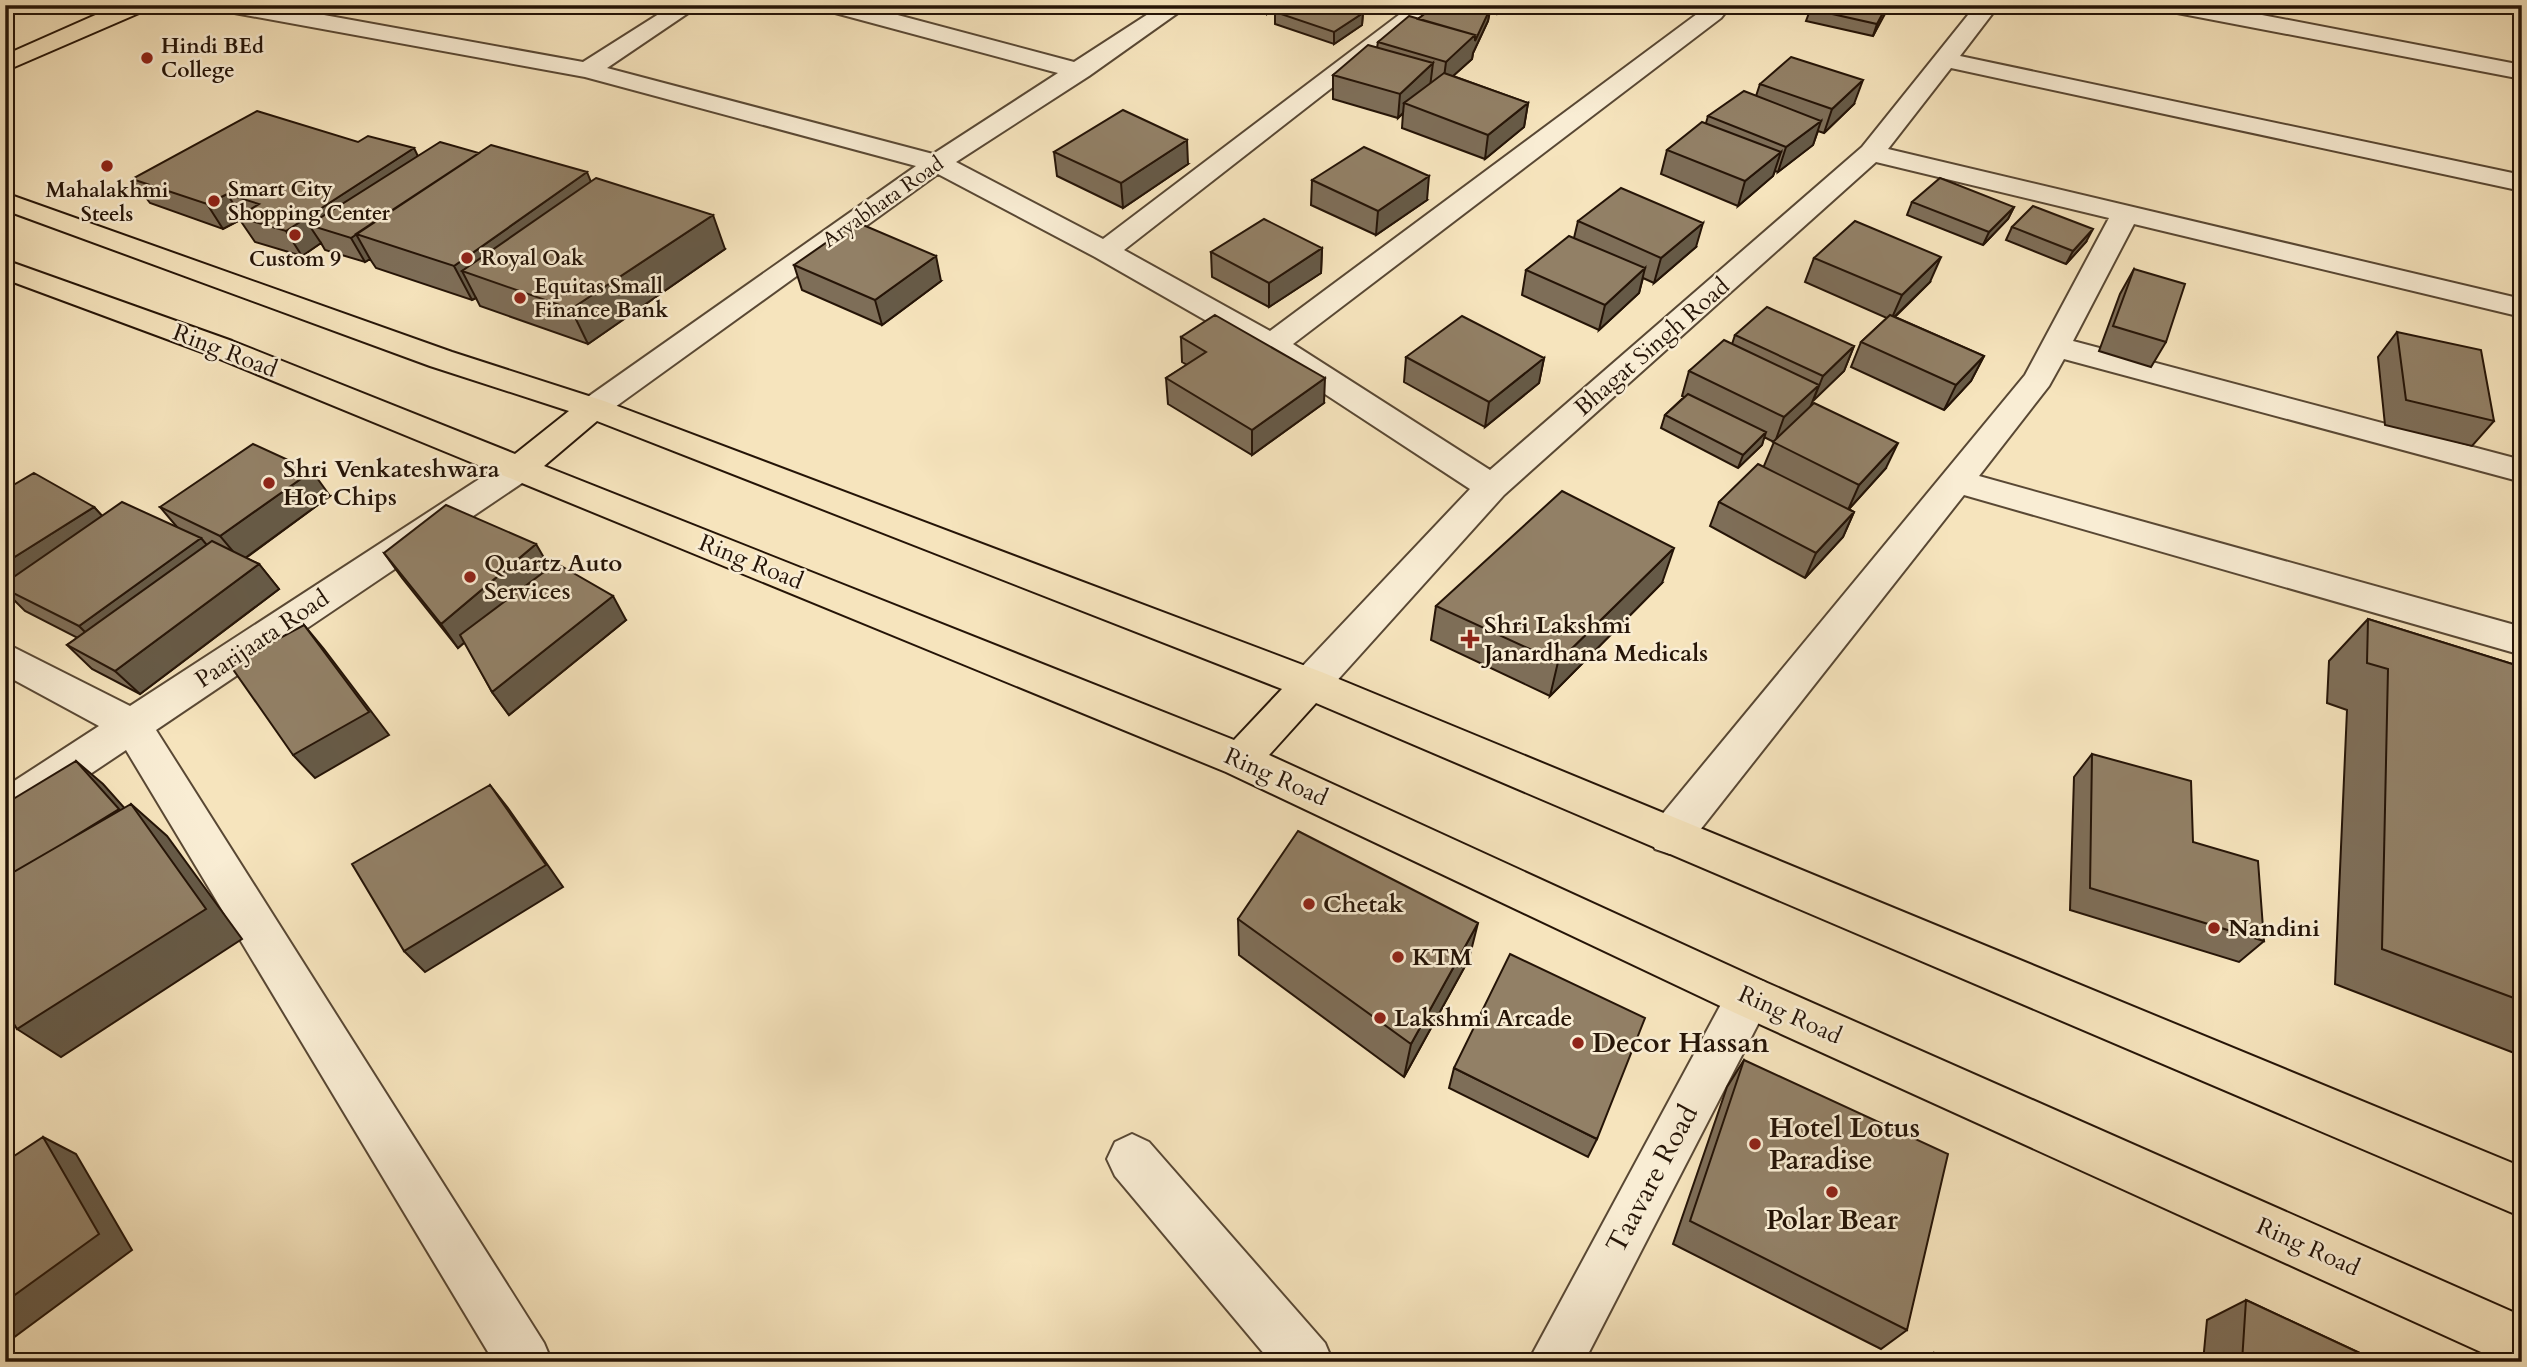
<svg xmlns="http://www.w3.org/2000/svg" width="2527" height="1367" font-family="Cardo,serif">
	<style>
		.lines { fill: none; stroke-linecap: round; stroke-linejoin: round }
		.street-casing { stroke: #594834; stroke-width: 4 }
		.primary-casing { stroke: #251407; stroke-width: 4 }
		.street { fill: #f9edd4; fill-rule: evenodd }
		.primary { fill: #f6e4bd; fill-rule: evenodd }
		.wall { fill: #7e6e58; stroke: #251407; stroke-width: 2 }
		.shaded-wall { fill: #665a47; stroke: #251407; stroke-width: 2 }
		.building { fill: #928066; stroke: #251407; stroke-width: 2 }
		.poi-dot { fill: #8f2418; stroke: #f9edd4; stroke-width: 2.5 }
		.labels { text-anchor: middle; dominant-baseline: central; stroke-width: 5; stroke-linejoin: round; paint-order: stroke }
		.far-poi-label { font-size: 21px; font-weight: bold; fill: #251407; stroke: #f9edd4; text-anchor: start }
		.far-street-label { font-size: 21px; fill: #251407; stroke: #f9edd4 }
		.street-label { font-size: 24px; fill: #251407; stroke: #f9edd4 }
		.poi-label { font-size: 24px; font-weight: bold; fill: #251407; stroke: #f9edd4; text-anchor: start }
		.near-poi-label { font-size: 28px; font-weight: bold; fill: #251407; stroke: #f9edd4; text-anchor: start }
		.near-street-label { font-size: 28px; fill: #251407; stroke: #f9edd4 }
	</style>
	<rect width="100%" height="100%" fill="#f6e4bd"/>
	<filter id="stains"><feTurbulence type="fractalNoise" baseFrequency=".00286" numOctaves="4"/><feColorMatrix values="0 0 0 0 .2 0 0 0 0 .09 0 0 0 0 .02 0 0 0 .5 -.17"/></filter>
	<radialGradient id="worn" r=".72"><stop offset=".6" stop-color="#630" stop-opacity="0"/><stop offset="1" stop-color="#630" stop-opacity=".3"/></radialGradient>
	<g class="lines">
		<defs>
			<path id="street" d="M218,5H269L583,62L673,5H700L607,68L933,154L1058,73L824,10L821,5H860L1074,62L1162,5H1189L1089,76L956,162L1103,239L1412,5H1438L1124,250L1270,331L1705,8H1721L1725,13L1721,18L1293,344L1490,470L1862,147L1976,5H1999L1960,56L2522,175V191L1951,68L1888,149L2522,299V317L2134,224L2073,341L2522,460V482L2064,359L2049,386L1979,476L2522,627V655L1964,495L1685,849L1670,854L1655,849L1649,836L1655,823L2025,375L2109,218L1876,162L1504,495L1324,695L1310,699L1296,695L1291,684L1296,673L1470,489L1261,352L1095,257L938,174L604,415L593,418L582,415L577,408L582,401L916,166L585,77L229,12Z
				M2161,5H2210L2522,65V79L2172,12Z
				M519,458L531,461L536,469L531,477L156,730L544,1343L552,1362H494L126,750L20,821L5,826V787L99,726L5,675V643L130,706L507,461Z
				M1749,976L1765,982L1772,997L1584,1362H1528L1733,982Z
				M1132,1134L1149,1142L1325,1343L1333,1362H1271L1115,1176L1107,1159L1115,1142Z"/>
			<path id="primary" d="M118,5H149L146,10L5,71V55Z
				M5,193L452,352L604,401L1324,673L2522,1167V1217L1316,703L1269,755L1765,982L2522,1316V1362H2503L1733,1012L1226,772L210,355L5,279V260L232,341L515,454L569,411L430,366L5,210ZM597,421L1282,689L1234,740L544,466Z"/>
		</defs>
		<use href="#street" class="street-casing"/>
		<use href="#primary" class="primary-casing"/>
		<use href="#street" class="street"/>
		<use href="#primary" class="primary"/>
	</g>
	<path class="wall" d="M1236,5H1279L1267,14Z
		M1436,5H1506L1498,13L1490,11L1488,21L1473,53L1472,59L1453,76L1528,103L1524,127L1485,159L1402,128L1403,113L1398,118L1333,99V75L1377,48L1378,42L1418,19Z
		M1812,5H1888L1873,36L1806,21Z
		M1275,12L1363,13L1362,25L1334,44L1275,24Z
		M1760,84L1854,104L1824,133L1818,131L1813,145L1778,172L1775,171L1773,176L1738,206L1661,174L1667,150L1706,123L1708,116L1756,96Z
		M358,142L418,156L479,153L591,182L725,249L588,344L480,306L476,298L472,300L376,268L370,259L365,262L325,250L321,243L302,256L255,242L240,220L223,229L150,203L132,179Z
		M1054,152L1188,164L1123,208L1057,176Z
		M1312,180L1427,200L1376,235L1311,205Z
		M1912,202L2014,207L2008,219L1983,245L1907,215Z
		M1578,221L1696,247L1654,283L1643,278L1639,293L1599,330L1522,295L1526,270L1574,238Z
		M2012,227L2086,242L2066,264L2006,240Z
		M1322,248L1321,273L1269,307L1212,277L1211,252Z
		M1814,258L1930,282L1895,317L1984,356L1971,381L1944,410L1851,367L1861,342L1887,318L1805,282Z
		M794,265L941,281L882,325L802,290Z
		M2134,269L2166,342L2151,367L2099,351L2120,294Z
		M2397,332L2494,421L2472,446L2385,425L2378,357Z
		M1735,335L1854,346L1844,371L1812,401L1810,407L1886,468L1849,509L1854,512L1843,537L1805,578L1710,526L1719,502L1764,466L1774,442L1764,437L1762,445L1738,468L1661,428L1665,415L1684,397L1682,396L1689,371L1732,344Z
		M1181,337L1324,403L1252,455L1168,404L1166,378L1187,365L1182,362Z
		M1406,357L1544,358L1539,383L1485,427L1404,382Z
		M5,490L94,507L102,516L177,527L160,507L330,496L246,558L259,564L279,589L140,694L92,669L67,645L78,638L25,611L13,599L11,600L5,597Z
		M384,553L550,568L626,620L509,715L492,692L465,642L458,648L402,578Z
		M1662,583L1550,696L1431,640L1436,606Z
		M2368,619L2522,667V1056L2335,984L2347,710L2327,703L2329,661Z
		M2092,754L2193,842L2264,941L2239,962L2070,910L2074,777Z
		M1238,919L1469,959L1404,1077L1239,955Z
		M1744,1060L1907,1330L1881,1349L1673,1244L1727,1087Z
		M1454,1068L1597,1139L1588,1157L1449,1088Z
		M2246,1300L2379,1362H2203L2207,1320Z
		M1934,1353L1952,1362H1920Z"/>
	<path class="shaded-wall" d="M5,5H35L5,18Z
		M1267,5H1279L1267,14Z
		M1499,5H1506L1498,13Z
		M1887,5H1888L1886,12L1873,36L1877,24Z
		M1490,9L1488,21L1473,53L1472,59L1443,85L1446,62Z
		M1363,13L1362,25L1334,44V32Z
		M1433,63L1430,87L1404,103L1403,113L1398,118L1400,94Z
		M1863,80L1854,104L1824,133L1832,109Z
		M1528,103L1524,127L1485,159L1488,135Z
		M1821,121L1813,145L1778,172L1786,147Z
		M1187,140L1188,164L1123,208L1121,183Z
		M414,148L426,173L309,225L321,243L302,256L286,231Z
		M1781,152L1773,176L1738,206L1745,181Z
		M587,172L601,207L462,271L476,298L472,300L454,266Z
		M1429,176L1427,200L1376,235L1378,211Z
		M227,194L243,218L238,217L240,220L223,229L207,204Z
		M2014,207L2008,219L1983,245L1989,232Z
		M713,215L725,249L588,344L571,309Z
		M1703,223L1696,247L1654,283L1661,258Z
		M2093,229L2086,242L2066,264L2073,251Z
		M356,234L370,259L365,262L351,238Z
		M1322,248L1321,273L1269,307V283Z
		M936,256L941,281L882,325L875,300Z
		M1941,257L1930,282L1891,320L1902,295Z
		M1645,268L1639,293L1599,330L1605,305Z
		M1854,346L1844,371L1813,401L1823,376Z
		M1984,356L1971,381L1944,410L1956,385Z
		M1544,358L1539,383L1485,427L1489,402Z
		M1325,378L1324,403L1252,455V430Z
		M1819,385L1809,410L1775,442L1784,417Z
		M1766,432L1762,445L1738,468L1743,455Z
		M1898,443L1886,468L1848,510L1859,485Z
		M312,471L330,496L241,561L220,536Z
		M94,507L117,532L5,589V563Z
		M1854,512L1843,537L1805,578L1816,553Z
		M201,538L222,563L104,651L79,626Z
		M536,544L550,568L458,648L441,624Z
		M1674,548L1662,583L1550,696L1558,662Z
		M259,564L279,589L140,694L115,671Z
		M5,592L13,599L11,600L5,595Z
		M613,596L626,620L509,715L492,692Z
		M304,625L324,649L389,735L315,778L293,755Z
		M76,761L103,784L145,831L5,921Z
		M490,785L508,808L563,887L425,972L404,951Z
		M131,804L167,836L242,939L61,1057L17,1029Z
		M1478,923L1469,959L1404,1077L1411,1044Z
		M43,1137L76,1154L132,1250L5,1344V1302Z"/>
	<path class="building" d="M1285,5H1341L1363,13L1334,32L1275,12Z
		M1436,5H1478L1490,9L1475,41V35L1418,19Z
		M1812,5H1887L1877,24L1810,9Z
		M1409,16L1475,35L1446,62L1378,42Z
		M1368,45L1433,63L1400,94L1333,75Z
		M1791,57L1863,80L1832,109L1760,84Z
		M1444,73L1528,103L1488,135L1404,103Z
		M1744,91L1821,121L1786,147L1708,116Z
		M1123,110L1187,140L1121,183L1054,152Z
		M257,111L358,142L368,136L414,148L286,231L238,217L259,204L227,194L207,204L132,179Z
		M1702,122L1781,152L1745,181L1667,150Z
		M440,142L479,153L351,238L309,225Z
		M491,145L587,172L454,266L356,234Z
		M1364,147L1429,176L1378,211L1312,180Z
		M596,178L713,215L571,309L462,271Z
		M1940,178L2014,207L1989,232L1912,202Z
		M1621,188L1703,223L1661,258L1578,221Z
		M2033,206L2093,229L2073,251L2012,227Z
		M1264,219L1322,248L1269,283L1211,252Z
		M1855,221L1941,257L1902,295L1814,258Z
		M856,222L936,256L875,300L794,265Z
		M1569,236L1645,268L1605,305L1526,270Z
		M2134,269L2185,284L2166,342L2113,326Z
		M1767,307L1854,346L1823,376L1735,335Z
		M1215,315L1325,378L1252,430L1166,378L1206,352L1181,337Z
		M1890,315L1984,356L1956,385L1861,342Z
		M1462,316L1544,358L1489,402L1406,357Z
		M2397,332L2481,350L2494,421L2406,400Z
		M1724,340L1819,385L1784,417L1689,371Z
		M1688,394L1766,432L1743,455L1665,415Z
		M1814,403L1898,443L1859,485L1773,442Z
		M253,444L312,471L220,536L160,507Z
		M1758,464L1854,512L1816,553L1719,502Z
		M34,473L94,507L5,563V490Z
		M1562,491L1674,548L1558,662L1436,606Z
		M122,502L201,538L79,626L5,589V583Z
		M446,505L536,544L441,624L384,553Z
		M212,541L259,564L115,671L67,645Z
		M556,563L613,596L492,692L460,635Z
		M2368,619L2522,667V1001L2382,949L2388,669L2367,663Z
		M304,625L369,712L293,755L230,665Z
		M2092,754L2191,781L2193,842L2258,861L2264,941L2090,888Z
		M76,761L119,809L62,844L5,877V804Z
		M490,785L546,865L404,951L352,864Z
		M131,804L206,909L17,1029L5,1009V877Z
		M1298,831L1478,923L1411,1044L1238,919Z
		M1510,954L1645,1018L1597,1139L1454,1068Z
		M1744,1060L1948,1154L1907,1330L1690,1221Z
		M43,1137L99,1234L5,1302V1162Z
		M2246,1300L2379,1362H2242Z
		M1934,1353L1952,1362H1932Z"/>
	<g class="poi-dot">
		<circle cx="147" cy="58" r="7"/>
		<circle cx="107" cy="166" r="7"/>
		<circle cx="214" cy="201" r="7"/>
		<circle cx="295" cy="235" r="7"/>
		<circle cx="467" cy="258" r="7"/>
		<circle cx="520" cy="298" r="7"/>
		<circle cx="269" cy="483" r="7"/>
		<circle cx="470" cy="577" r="7"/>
		<path d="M1466.5 628.5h7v7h7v7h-7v7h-7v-7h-7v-7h7z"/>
		<circle cx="1309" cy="904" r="7"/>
		<circle cx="2214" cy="928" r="7"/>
		<circle cx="1398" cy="957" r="7"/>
		<circle cx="1380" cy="1018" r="7"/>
		<circle cx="1578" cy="1043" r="7"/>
		<circle cx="1755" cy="1144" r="7"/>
		<circle cx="1832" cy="1192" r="7"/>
	</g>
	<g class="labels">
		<g class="far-poi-label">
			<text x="161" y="46">Hindi BEd<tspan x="161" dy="24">College</tspan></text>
			<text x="228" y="189">Smart City<tspan x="228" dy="24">Shopping Center</tspan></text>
			<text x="107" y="190" text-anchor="middle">Mahalakhmi<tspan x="107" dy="24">Steels</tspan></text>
			<text x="481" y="258">Royal Oak</text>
			<text x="295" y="259" text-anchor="middle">Custom 9</text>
			<text x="534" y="286">Equitas Small<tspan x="534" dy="24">Finance Bank</tspan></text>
		</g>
		<g class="far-street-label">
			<text transform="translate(883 202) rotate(-35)">Aryabhata Road</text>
		</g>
		<g class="street-label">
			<text transform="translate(1652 347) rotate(-41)">Bhagat Singh Road</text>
			<text transform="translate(225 351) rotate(21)">Ring Road</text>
			<text transform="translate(751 562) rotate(22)">Ring Road</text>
			<text transform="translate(262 639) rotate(-34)">Paarijaata Road</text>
			<text transform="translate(1276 777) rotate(24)">Ring Road</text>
			<text transform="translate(1790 1015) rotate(24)">Ring Road</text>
			<text transform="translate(2308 1247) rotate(24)">Ring Road</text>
		</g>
		<g class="poi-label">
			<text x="283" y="469">Shri Venkateshwara<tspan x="283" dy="28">Hot Chips</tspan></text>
			<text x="484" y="563">Quartz Auto<tspan x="484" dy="28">Services</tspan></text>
			<text x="1484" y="625">Shri Lakshmi<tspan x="1484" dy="28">Janardhana Medicals</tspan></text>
			<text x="1323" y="904">Chetak</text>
			<text x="2228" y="928">Nandini</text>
			<text x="1412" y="957">KTM</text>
			<text x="1394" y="1018">Lakshmi Arcade</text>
		</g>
		<g class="near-poi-label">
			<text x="1592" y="1043">Decor Hassan</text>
			<text x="1769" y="1128">Hotel Lotus<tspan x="1769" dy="32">Paradise</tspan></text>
			<text x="1832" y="1220" text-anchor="middle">Polar Bear</text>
		</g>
		<g class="near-street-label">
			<text transform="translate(1652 1179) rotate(-62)">Taavare Road</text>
		</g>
	</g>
	<rect width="2527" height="1367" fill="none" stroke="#f6e4bd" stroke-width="28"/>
	<rect x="7" y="7" width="2513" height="1353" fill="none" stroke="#251407" stroke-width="3.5"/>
	<rect x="14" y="14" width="2499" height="1339" fill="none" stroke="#251407" stroke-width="2"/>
	<rect width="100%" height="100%" filter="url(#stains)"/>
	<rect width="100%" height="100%" fill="url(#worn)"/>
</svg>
